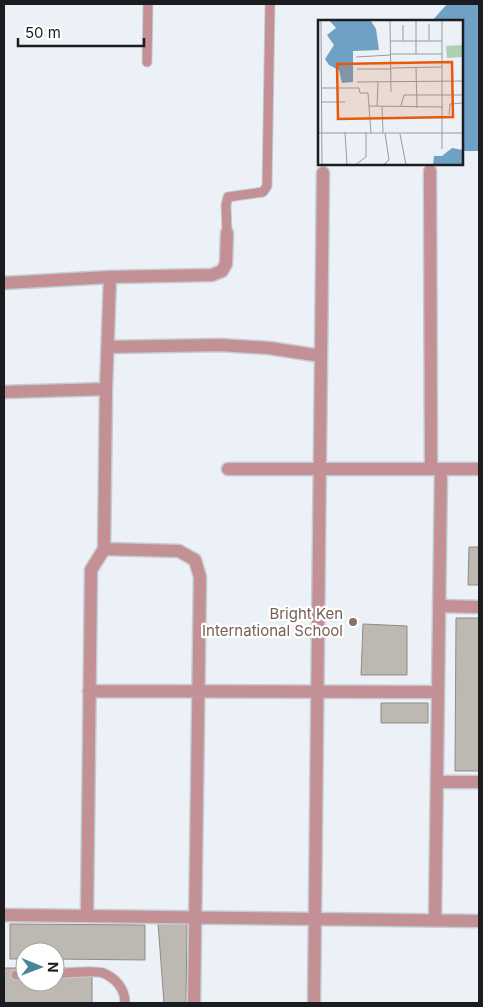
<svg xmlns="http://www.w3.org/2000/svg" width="483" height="1007" font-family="Inter,sans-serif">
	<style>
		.water { fill: #6ea1c3 }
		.building { fill: #beb8b2; stroke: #908b86 }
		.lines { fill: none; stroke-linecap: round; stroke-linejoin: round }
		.lane-casing { stroke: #c6cbd0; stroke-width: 11 }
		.street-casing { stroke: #c6cbd0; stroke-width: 15 }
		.lane { stroke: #c29095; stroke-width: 9 }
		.street { stroke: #c29095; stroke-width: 12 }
		.education-dot { fill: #8d6e63; stroke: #fff; stroke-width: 2 }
		.labels { text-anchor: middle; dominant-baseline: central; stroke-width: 4.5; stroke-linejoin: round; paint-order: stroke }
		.education-label { font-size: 15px; fill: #785e54; stroke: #fff; text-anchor: end }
		.inset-road { fill: none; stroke: #989ca1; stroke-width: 1 }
		.view { fill: #e8590c; fill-opacity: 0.15; stroke: #e8590c; stroke-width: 2.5 }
		.inset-edge { fill: none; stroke: #1b1c1f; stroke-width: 2.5 }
	</style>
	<rect width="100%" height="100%" fill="#ebf1f7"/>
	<path class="water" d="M447,4H479V151H462V21H432Z"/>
	<path class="building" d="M469,547H479V585H468Z
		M456,618H479V771H455Z
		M363,624L407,626V675H361Z
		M381,703H428V723H381Z
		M158,923L187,924L186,1003H164Z
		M10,924L145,925V960L55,959V952H25V959H10Z
		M4,968H25V982H55V968H92V1003H4Z"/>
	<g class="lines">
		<defs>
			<path id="lane" d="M147,62L148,4
				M227,233L226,205L228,197L263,192L267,186L270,4
				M55,974C65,973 95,970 103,973C116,978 125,989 125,1003
				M16,975L25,974"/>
			<path id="street" d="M430,171L431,469
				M4,283L110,277L212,275L222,271L226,264L227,233
				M108,347L220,345L269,348L321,356
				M4,392L106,389
				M228,469H479
				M104,549L179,551L195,560L200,577L194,1003
				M439,606L479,607
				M89,691L438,692
				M437,782H479
				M4,915L479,921
				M87,916L91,570L104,549L106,389L110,277
				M435,920L441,469
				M314,1003L323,173"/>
		</defs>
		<use href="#lane" class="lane-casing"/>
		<use href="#street" class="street-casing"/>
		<use href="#lane" class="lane"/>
		<use href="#street" class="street"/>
	</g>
	<circle class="education-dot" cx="353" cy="622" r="5"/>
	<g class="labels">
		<g class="education-label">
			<text x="343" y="613">Bright Ken<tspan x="343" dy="17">International School</tspan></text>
		</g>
	</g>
	<g transform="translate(318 20)">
		<rect width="145" height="145" fill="#ebf1f7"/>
		<path d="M145,25V37L129,38L128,26Z" fill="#add0b5"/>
		<path d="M11,0L53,1L58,9L61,30L35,31V62L24,63L21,50L11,45L7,39L16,25L9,15L18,8ZM134,128L145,130V145H115L116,136H124Z" fill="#6ea1c3"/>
		<path class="inset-road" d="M3,0L4,145M72,0L73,72M98,0V34M111,4V21M85,5V21M72,21H124M72,34H124M38,37L73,35M73,48L124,47M98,48L99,88M39,49H73M39,62L145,61M3,68H41L42,73H50L53,113M3,82H27M51,86L125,87M59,86L60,62M64,86L65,113M83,86L86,75H145M131,95L132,84L145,83M27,112L29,145M0,113H145M82,114L88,145M124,129V0M37,145L48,137V112M65,145L71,140L67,113"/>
		<path class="view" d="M134,42L135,97L20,99L19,44Z"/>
		<rect width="145" height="145" class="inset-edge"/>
	</g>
	<rect width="483" height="1007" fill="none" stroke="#1b1c1f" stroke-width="10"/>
	<g transform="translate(40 967) rotate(91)"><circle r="24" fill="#ffffff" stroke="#a4a4a5"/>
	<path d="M0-4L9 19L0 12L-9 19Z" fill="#47869a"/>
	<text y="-8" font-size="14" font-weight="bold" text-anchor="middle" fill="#1b1c1f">N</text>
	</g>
	<path d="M18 38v8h126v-8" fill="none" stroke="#1b1c1f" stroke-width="2.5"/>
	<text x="25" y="38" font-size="15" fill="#1b1c1f" stroke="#ffffff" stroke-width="4" paint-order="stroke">50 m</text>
</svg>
